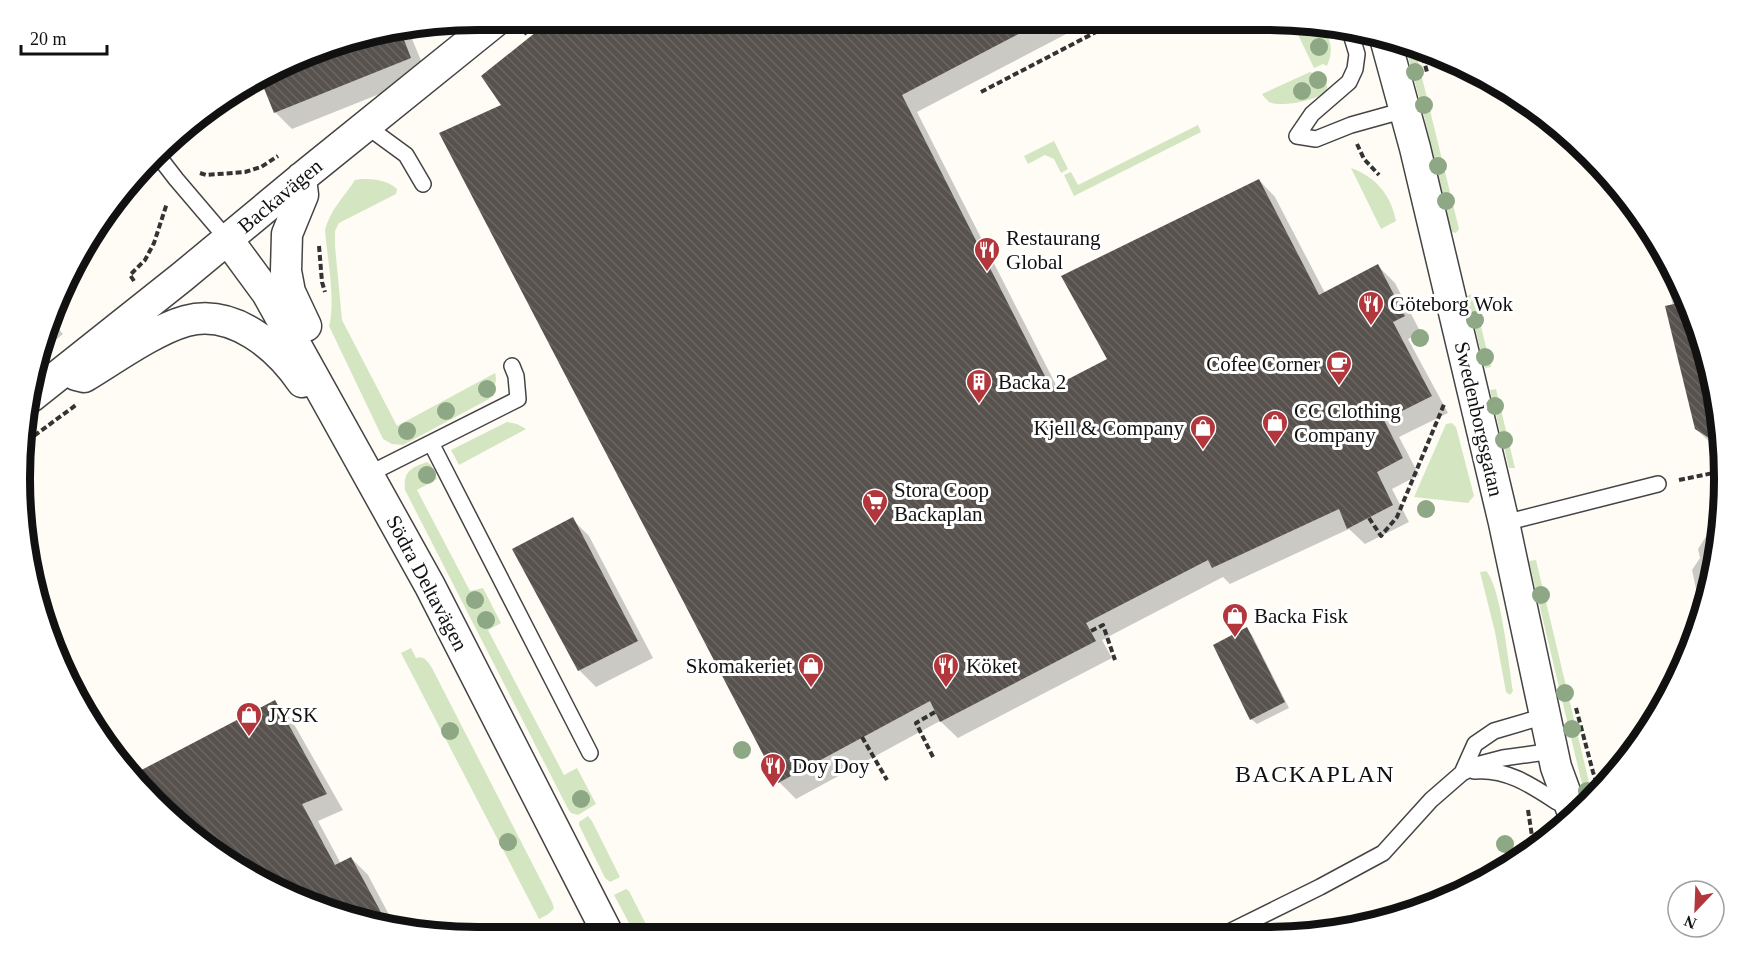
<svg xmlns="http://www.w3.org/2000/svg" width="1744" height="957" font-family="'Times New Roman',serif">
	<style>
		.grass { fill: #d4e6c1 }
		.shadow { fill: #0003 }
		.building { fill: url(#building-back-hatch) }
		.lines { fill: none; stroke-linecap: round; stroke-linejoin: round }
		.lane-casing { stroke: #444; stroke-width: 18 }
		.street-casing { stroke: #444; stroke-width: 33 }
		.path { stroke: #333; stroke-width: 4; stroke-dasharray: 6 3; stroke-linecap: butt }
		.lane { stroke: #fff; stroke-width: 15 }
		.street { stroke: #fff; stroke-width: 30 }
		.tree { fill: #8ea784 }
		.labels { text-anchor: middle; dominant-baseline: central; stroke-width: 6; stroke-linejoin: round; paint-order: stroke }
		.street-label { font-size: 21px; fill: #111; stroke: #fff }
		.poi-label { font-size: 21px; fill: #111; stroke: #fff; text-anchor: start }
		.quarter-label { font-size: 24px; letter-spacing: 1.5px; fill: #111; stroke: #fff }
		.rim { fill: none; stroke: #111; stroke-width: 8 }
	</style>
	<defs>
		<pattern id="building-back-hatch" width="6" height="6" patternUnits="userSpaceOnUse" patternTransform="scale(1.5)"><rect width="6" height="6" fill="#58524e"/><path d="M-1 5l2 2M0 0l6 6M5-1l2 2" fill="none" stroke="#6b6663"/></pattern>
	</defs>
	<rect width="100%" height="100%" fill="#fefcf5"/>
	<path class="grass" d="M1297,21L1322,26C1331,42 1334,48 1327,66L1323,64L1314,68L1293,24Z
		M1404,42L1412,44L1416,53L1459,229L1456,233L1452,232L1450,229L1424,116Z
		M1310,72C1319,76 1329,79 1327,91C1318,100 1281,108 1269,102C1268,101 1263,96 1262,94Z
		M1198,125L1201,132L1074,196L1064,175L1071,172L1078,185Z
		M1054,141L1068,169L1061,173L1054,159L1045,155L1028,164L1024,156Z
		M1351,168C1376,177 1391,195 1396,221L1381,229Z
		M362,179C374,179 388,180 397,189L396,194L339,223L335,231V246L342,320L397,426L495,373C498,382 493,390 489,399L403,445L392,444L383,439L329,326C336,302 327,256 325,230C330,210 344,197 355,180Z
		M1473,294L1491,367L1485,368L1467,296Z
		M1496,389L1515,468H1509L1490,390Z
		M507,422L517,424L526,429L459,465L451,450Z
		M1452,423L1456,427L1474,496L1468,503L1414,497L1446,424Z
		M427,462L431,465L437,479L417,490L470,591L483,588L501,623L488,630L564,775L577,768L596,804L578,815L571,813L568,809L405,490C403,471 411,468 427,462Z
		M1536,560L1593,799L1587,805L1529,561Z
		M1486,571C1501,586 1509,667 1513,691L1510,695L1506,692L1495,632L1480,572Z
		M411,648L416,658C424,655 428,662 432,668L552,902L554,908C550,914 545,916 539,919L401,653Z
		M588,816L592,821L620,877L610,882L605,878L579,825V822Z
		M626,889L629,891L652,936H636L614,895Z"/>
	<path class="shadow" d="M553,20H1064L1070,32L917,112L1057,387L1109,360L1259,180L1275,197L1325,293L1378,266L1395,283L1421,333L1408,339L1448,413L1399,437L1419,475L1392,489L1409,522L1365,544L1349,529L1230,584L1223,577L1102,640L1112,658L958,738L940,721L796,799L779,782L441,134L503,106L483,76Z
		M421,29L410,34L427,75L292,129L275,112L262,81L331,44Z
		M1659,246L1677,276L1709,360L1723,452L1714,446L1696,429L1673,306Z
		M52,321L63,334L37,355Z
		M1721,513V539L1706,600L1696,589L1692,570L1700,558L1698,549Z
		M572,519L589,536L653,658L596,687L579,670Z
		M1247,629L1252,635L1289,708L1257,724L1251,719Z
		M275,702L291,719L343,810L318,821L341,864L351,858L368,875L396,928L359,922L249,876L133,781Z"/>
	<path class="building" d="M551,20H1045L902,95L1051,388L1107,359L1061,276L1259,179L1319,295L1378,264L1405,316L1393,322L1432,396L1384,420L1403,458L1377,472L1393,505L1347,529L1339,509L1212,568L1208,560L1086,623L1096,641L940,722L930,701L778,783L439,133L501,105L481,76Z
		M401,32L411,58L274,113L261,81L331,44Z
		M1687,301L1709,360L1723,447L1695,429L1665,306Z
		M573,517L638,641L578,671L512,549Z
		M1247,627L1285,702L1250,720L1213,645Z
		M275,700L327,794L302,804L335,865L351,857L389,927L359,922L249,876L133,781L130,776Z"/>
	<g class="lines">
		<defs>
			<path id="lane" d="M1350,31L1357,54L1355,69L1349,82L1312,114L1297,136L1316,139L1351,125L1405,110
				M365,125L406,155L423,184
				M159,157L176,179L228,240
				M431,443L590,753
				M367,475L518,399L516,376L512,366
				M1504,523L1658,484
				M1474,771C1506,768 1531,785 1557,802
				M1462,773L1475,744L1494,731L1545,716
				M1225,934L1320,887L1383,853L1431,800L1462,773L1480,764L1503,758L1553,751"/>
			<path id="street" d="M1385,38L1415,148L1504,523L1556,767L1574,816
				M301,178L303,195L287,234L286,271L290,292L306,326
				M228,240L267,293L430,586L609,936
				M76,375L84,377C114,359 154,330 186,321C233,308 278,347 302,382
				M31,397L182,277L305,175L497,20"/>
		</defs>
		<use href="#lane" class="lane-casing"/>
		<use href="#street" class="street-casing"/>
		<path class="path" d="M524,34L542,20
			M1423,57L1427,72
			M981,92L1119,20
			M1357,144L1364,159L1379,175
			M200,173L206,175L245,172L261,167L278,156
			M319,246L322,282L325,292
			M134,281L130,275L145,260L154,243L167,203
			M27,441L76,405
			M1679,480L1723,471
			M1369,518L1381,536L1397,517L1445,402
			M1091,631L1103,625L1115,660
			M1576,708L1593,772L1599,791
			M862,737L887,780
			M933,757L916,723L935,712
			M1528,810L1534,849"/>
		<use href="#lane" class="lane"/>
		<use href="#street" class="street"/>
	</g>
	<g class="tree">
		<circle cx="1319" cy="47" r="9"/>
		<circle cx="1415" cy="72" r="9"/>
		<circle cx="1318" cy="80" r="9"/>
		<circle cx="1302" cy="91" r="9"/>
		<circle cx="1424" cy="105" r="9"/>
		<circle cx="1438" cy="166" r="9"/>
		<circle cx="1446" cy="201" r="9"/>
		<circle cx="1475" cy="320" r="9"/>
		<circle cx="1420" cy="338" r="9"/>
		<circle cx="1485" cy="357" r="9"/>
		<circle cx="487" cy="389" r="9"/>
		<circle cx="1495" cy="406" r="9"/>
		<circle cx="446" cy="411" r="9"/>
		<circle cx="407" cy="431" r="9"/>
		<circle cx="1504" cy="440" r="9"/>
		<circle cx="427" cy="475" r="9"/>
		<circle cx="1426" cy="509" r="9"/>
		<circle cx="1541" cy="595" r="9"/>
		<circle cx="475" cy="600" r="9"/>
		<circle cx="486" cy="620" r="9"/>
		<circle cx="1565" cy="693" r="9"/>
		<circle cx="1572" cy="729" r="9"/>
		<circle cx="450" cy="731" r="9"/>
		<circle cx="742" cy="750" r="9"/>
		<circle cx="1587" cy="791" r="9"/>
		<circle cx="581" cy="799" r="9"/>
		<circle cx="508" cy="842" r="9"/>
		<circle cx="1505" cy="844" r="9"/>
	</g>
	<defs>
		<symbol id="restaurant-pin" viewBox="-11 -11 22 30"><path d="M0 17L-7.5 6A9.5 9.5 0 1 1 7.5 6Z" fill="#b2373d" stroke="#fff"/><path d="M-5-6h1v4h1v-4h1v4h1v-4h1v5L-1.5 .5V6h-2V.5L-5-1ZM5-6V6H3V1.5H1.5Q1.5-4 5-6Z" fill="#fff"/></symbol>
		<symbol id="cafe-pin" viewBox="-11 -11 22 30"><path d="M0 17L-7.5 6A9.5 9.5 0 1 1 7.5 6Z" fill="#b2373d" stroke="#fff"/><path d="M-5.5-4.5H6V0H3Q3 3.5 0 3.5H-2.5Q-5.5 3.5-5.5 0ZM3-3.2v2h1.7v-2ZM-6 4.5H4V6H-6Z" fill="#fff"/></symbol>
		<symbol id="building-pin" viewBox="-11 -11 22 30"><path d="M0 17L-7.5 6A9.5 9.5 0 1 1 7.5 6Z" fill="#b2373d" stroke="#fff"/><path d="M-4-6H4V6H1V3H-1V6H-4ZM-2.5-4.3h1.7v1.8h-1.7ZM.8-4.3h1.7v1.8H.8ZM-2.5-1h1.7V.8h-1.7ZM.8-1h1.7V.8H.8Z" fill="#fff"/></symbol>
		<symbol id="shop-pin" viewBox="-11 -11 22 30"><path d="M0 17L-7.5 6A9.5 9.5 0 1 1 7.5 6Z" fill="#b2373d" stroke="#fff"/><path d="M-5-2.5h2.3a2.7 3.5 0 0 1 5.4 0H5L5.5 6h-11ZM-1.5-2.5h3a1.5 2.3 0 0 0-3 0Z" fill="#fff"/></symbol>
		<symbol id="supermarket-pin" viewBox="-11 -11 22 30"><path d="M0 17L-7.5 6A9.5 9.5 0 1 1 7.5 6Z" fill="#b2373d" stroke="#fff"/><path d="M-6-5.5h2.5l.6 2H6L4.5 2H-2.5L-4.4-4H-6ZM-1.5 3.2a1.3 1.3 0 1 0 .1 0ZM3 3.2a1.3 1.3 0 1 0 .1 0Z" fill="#fff"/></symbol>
	</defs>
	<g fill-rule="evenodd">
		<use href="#restaurant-pin" x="972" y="235" width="30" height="40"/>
		<use href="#restaurant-pin" x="1356" y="289" width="30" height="40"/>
		<use href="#cafe-pin" x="1324" y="349" width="30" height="40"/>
		<use href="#building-pin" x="964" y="367" width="30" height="40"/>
		<use href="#shop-pin" x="1260" y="408" width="30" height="40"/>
		<use href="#shop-pin" x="1188" y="413" width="30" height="40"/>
		<use href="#supermarket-pin" x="860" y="487" width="30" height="40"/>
		<use href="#shop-pin" x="1220" y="601" width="30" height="40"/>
		<use href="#shop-pin" x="796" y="651" width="30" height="40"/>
		<use href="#restaurant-pin" x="931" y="651" width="30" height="40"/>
		<use href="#shop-pin" x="234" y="700" width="30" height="40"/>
		<use href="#restaurant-pin" x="758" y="751" width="30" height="40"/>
	</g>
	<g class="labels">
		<g class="street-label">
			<text transform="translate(280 196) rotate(-40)">Backavägen</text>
			<text transform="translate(1479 419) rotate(77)">Swedenborgsgatan</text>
			<text transform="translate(427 583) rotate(62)">Södra Deltavägen</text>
		</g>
		<g class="poi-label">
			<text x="1006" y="238">Restaurang<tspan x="1006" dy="24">Global</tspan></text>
			<text x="1390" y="304">Göteborg Wok</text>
			<text x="1320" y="364" text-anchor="end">Cofee Corner</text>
			<text x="998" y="382">Backa 2</text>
			<text x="1294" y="411">CC Clothing<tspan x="1294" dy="24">Company</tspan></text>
			<text x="1184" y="428" text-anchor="end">Kjell &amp; Company</text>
			<text x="894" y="490">Stora Coop<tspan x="894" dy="24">Backaplan</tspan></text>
			<text x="1254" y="616">Backa Fisk</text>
			<text x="792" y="666" text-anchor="end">Skomakeriet</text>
			<text x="966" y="666">Köket</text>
			<text x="268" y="715">JYSK</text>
			<text x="792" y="766">Doy Doy</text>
		</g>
		<g class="quarter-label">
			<text x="1315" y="774">BACKAPLAN</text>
		</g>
	</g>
	<path d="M0 0H1744V957H0ZM478 30H1266A448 448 0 0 1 1714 478V479A448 448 0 0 1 1266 927H478A448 448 0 0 1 30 479V478A448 448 0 0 1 478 30Z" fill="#fff" fill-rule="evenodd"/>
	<path class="rim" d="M478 30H1266A448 448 0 0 1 1714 478V479A448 448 0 0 1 1266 927H478A448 448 0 0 1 30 479V478A448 448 0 0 1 478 30Z"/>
	<g transform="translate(1696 909) rotate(203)"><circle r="28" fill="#ffffff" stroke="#a0a0a0" stroke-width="1.5"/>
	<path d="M0-4.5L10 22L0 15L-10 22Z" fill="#b2373d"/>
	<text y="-9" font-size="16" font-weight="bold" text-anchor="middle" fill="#111111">N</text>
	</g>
	<path d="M21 45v9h86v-9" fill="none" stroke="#111111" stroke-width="3"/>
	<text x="30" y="45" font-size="18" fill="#111111" stroke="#ffffff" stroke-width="4.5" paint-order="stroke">20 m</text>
</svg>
